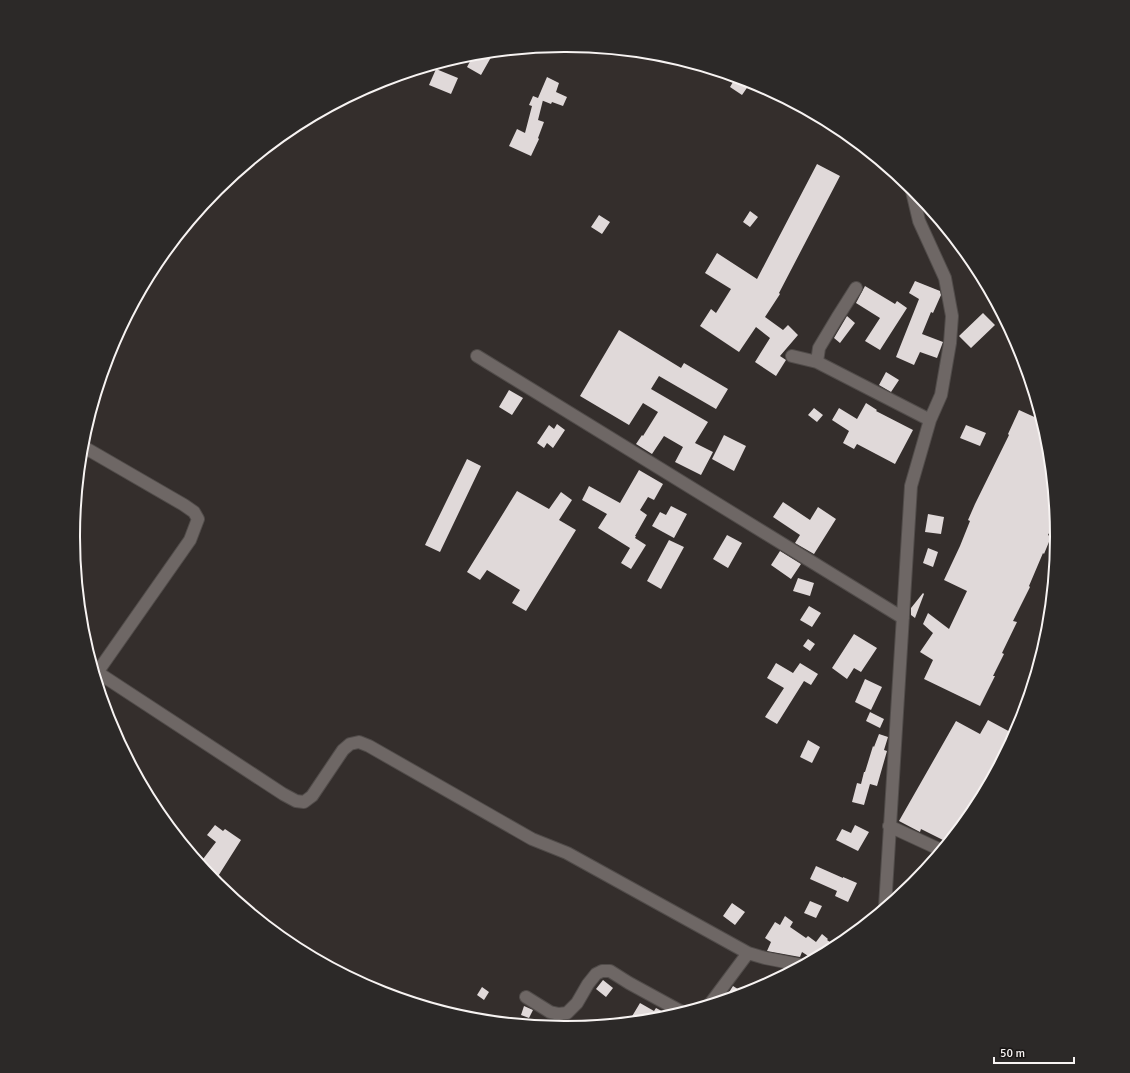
<svg xmlns="http://www.w3.org/2000/svg" width="1130" height="1073" font-family="Signika,sans-serif">
	<style>
		.building { fill: #e0d9d9 }
		.lines { fill: none; stroke-linecap: round; stroke-linejoin: round }
		.minor-casing { stroke: #514c4a; stroke-width: 14 }
		.minor { stroke: #6e6765; stroke-width: 12 }
		.rim { fill: none; stroke: #f7f3f2; stroke-width: 2 }
	</style>
	<rect width="100%" height="100%" fill="#342e2c"/>
	<path class="building" d="M494,52L481,75L467,67L474,54Z
		M436,69L458,78L451,94L429,85Z
		M547,77L559,83L556,92L567,97L563,106L552,102L551,104L541,100H543L538,120L544,122L538,138L539,139L531,156L509,146L517,129L525,133L532,106L529,105L533,96L538,98Z
		M736,77L751,82L742,95L730,87Z
		M817,164L840,176L779,293L780,294L765,317L783,330L788,325L798,335L780,356L786,360L776,376L755,362L770,338L756,327L739,352L700,326L711,309L716,313L731,289L705,273L717,253L757,279Z
		M750,211L758,217L750,227L743,222Z
		M599,215L610,222L602,234L591,227Z
		M915,281L940,291L941,295L933,313L931,312L922,334L943,342L937,358L920,352L914,365L896,357L919,299L909,293Z
		M865,286L895,304L897,301L907,308L880,350L865,341L880,318L856,303Z
		M983,313L995,325L971,348L959,336Z
		M847,316L855,323L840,343L834,338Z
		M619,330L681,368L684,363L728,389L716,409L659,376L651,389L708,422L695,443L713,452L701,475L675,462L683,447L664,436L652,454L636,444L642,435L643,436L658,412L643,403L629,425L580,396Z
		M886,372L899,380L891,392L879,385Z
		M509,390L523,398L512,415L499,407Z
		M866,403L877,410L876,411L913,430L895,464L857,444L854,449L843,443L849,431L832,420L839,408L857,419Z
		M814,408L823,415L817,422L808,415Z
		M1019,410L1041,420L1047,441L1055,521L1048,535L1051,537L1044,554L1043,553L1029,586L1030,587L1013,621L1017,622L1002,653L1004,654L993,676H995L980,706L924,679L933,660L920,652L933,633L923,624L928,613L949,629L967,591L944,580L960,546L970,521L968,520L975,504L1009,435L1008,434Z
		M557,424L565,430L553,448L547,443L544,448L537,443L549,425L554,429Z
		M966,425L986,433L980,446L960,438Z
		M724,435L746,446L734,471L712,459Z
		M467,459L481,466L440,552L425,545Z
		M639,470L663,484L654,500L648,497L640,510L647,515L635,536H636L635,538L646,545L631,569L621,563L630,548L598,528L607,514L582,500L589,486L620,503Z
		M517,491L549,509L561,492L572,500L559,520L576,530L526,611L512,603L520,590L487,570L480,580L467,572Z
		M783,502L810,520L818,507L836,519L814,554L795,543L800,535L773,517Z
		M671,506L687,514L674,538L652,526L660,512L666,515Z
		M928,514L944,517L941,534L925,532Z
		M727,535L742,543L728,568L713,559Z
		M669,540L684,547L661,589L647,581Z
		M928,548L938,552L933,567L923,563Z
		M780,551L801,564L791,579L771,565Z
		M798,578L814,583L810,596L793,591Z
		M923,593L924,594L915,618L911,615V608Z
		M809,606L821,613L812,627L800,620Z
		M854,634L877,648L861,672L854,668L847,679L832,668Z
		M808,639L815,644L810,651L803,646Z
		M776,663L793,673L800,663L818,674L811,685L804,681L777,724L765,717L784,688L767,678Z
		M865,679L882,687L871,710L855,702Z
		M870,712L884,719L880,728L866,721Z
		M988,720L1014,734L974,810L947,842L921,829L920,832L899,821L956,721L980,734Z
		M879,734L888,737L884,750L887,751L877,786L870,784L864,805L852,802L857,783L861,784L864,772H865L873,746L874,747Z
		M808,740L820,747L812,763L800,757Z
		M215,825L223,831L225,829L241,840L215,881L200,863L216,842L207,835Z
		M855,825L869,832L858,851L836,840L842,829L851,833Z
		M816,866L843,878V877L857,883L848,902L835,896L837,891L810,879Z
		M810,901L822,906L816,918L804,913Z
		M732,903L745,912L735,925L723,916Z
		M785,916L793,922L790,927L806,938L808,936L816,942L822,934L828,939L827,940L836,946L822,954L818,951L813,959L802,952L800,957L767,951L771,942L765,938L775,922L780,925Z
		M603,980L613,988L606,997L596,989Z
		M733,986L744,993L724,1000Z
		M482,987L489,992L484,1000L477,995Z
		M640,1003L654,1011L656,1008L671,1016L661,1019L637,1021L631,1018Z
		M524,1006L533,1010L529,1018L521,1015Z"/>
	<g class="lines">
		<defs>
			<path id="minor" d="M477,356L903,618
				M792,356L817,362L930,420
				M817,362L819,348L837,318L856,288
				M82,446L184,505L194,512L198,519L190,540L96,674
				M97,672L283,794L296,801L304,802L312,796L343,750L350,744L359,742L369,746L532,839L567,853L748,953L765,958L801,965
				M889,826L941,850
				M885,907L911,486L930,420L941,395L950,343L952,316L945,278L919,221L911,187
				M526,997L550,1012L559,1014L567,1013L577,1003L588,984L596,974L602,971H610L629,983L682,1012
				M710,1004L748,953"/>
		</defs>
		<use href="#minor" class="minor-casing"/>
		<use href="#minor" class="minor"/>
	</g>
	<path d="M0 0H1130V1073H0ZM564 52H566A484 484 0 0 1 1050 536V537A484 484 0 0 1 566 1021H564A484 484 0 0 1 80 537V536A484 484 0 0 1 564 52Z" fill="#2c2928" fill-rule="evenodd"/>
	<path class="rim" d="M564 52H566A484 484 0 0 1 1050 536V537A484 484 0 0 1 566 1021H564A484 484 0 0 1 80 537V536A484 484 0 0 1 564 52Z"/>
	<path d="M994 1057v6h80v-6" fill="none" stroke="#f7f3f2" stroke-width="2"/>
	<text x="1000" y="1057" font-size="12" fill="#f7f3f2" stroke="#1a1716" stroke-width="3" paint-order="stroke">50 m</text>
</svg>
